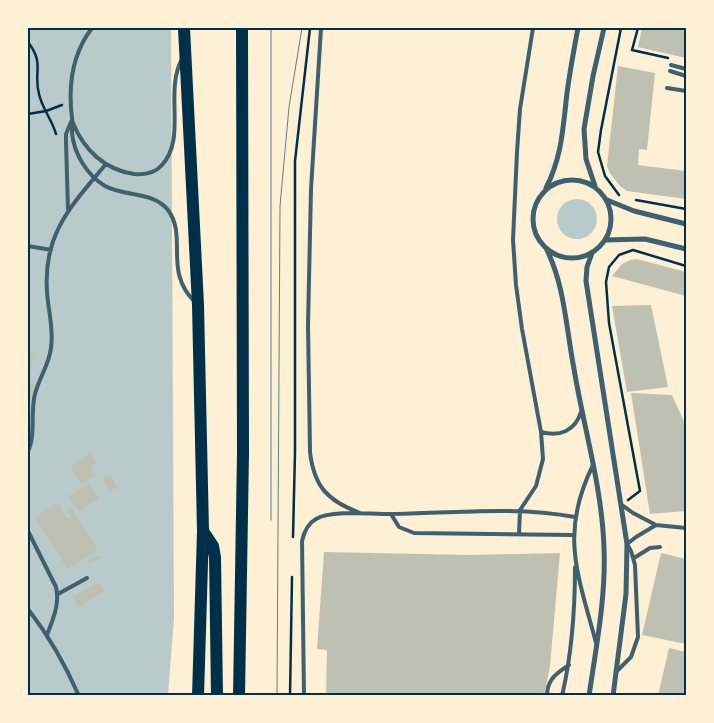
<svg xmlns="http://www.w3.org/2000/svg" width="714" height="723" font-family="'Work Sans',sans-serif">
	<style>
		.green { fill: #b9caca }
		.building { fill: #bec0b2 }
		.lines { fill: none; stroke-linecap: round; stroke-linejoin: round }
		.path { stroke: #003049; stroke-width: 2.5 }
		.service { stroke: #3f606c; stroke-width: 4 }
		.minor { stroke: #3f606c; stroke-width: 5 }
		.primary { stroke: #003049; stroke-width: 12 }
		.tram { stroke: #657d81; stroke-width: 1 }
		.neatline { fill: none; stroke: #003049; stroke-width: 2 }
	</style>
	<rect width="100%" height="100%" fill="#fdf0d5"/>
	<path class="green" d="M28,28H171L174,618L168,695H28Z
		M557 219a20 20 0 1 1 40 0a20 20 0 1 1-40 0Z"/>
	<path class="building" d="M642,28H686V58L638,47Z
		M618,66L655,73L647,150L639,149L638,165L686,171V199L627,191L620,186L610,173L607,166Z
		M637,259L686,272V296L612,276L622,264L630,260Z
		M651,305L668,387L627,392L612,306Z
		M28,352L34,353L28,382L34,384L28,409Z
		M631,393L672,395L686,426V511L650,514Z
		M90,453L97,462L90,466L96,475L82,485L70,467Z
		M110,475L117,487L109,492L102,479Z
		M89,483L99,498L79,511L69,496Z
		M58,503L68,519L71,517L67,511L72,508L98,550L67,569L35,517Z
		M324,552L470,555L560,553L550,666L544,696H326L327,650L317,649Z
		M661,553L686,559V644L642,635Z
		M99,555L101,558L89,564L87,561Z
		M100,582L105,591L78,607L73,597Z
		M669,648L686,652V696H658Z"/>
	<g class="lines">
		<path class="path" d="M638,28L632,50L668,58
			M28,42C45,64 33,72 39,94C42,108 52,120 56,134
			M28,114L46,111L62,105
			M619,195L605,176L598,152L601,130L621,28
			M636,200L686,209
			M628,500L640,491L609,323L606,282L609,267L619,255L633,250L686,266
			M293,537L295,452V161L310,28
			M290,696L292,577"/>
		<path class="service" d="M92,28C72,54 68,86 72,118C73,123 72,128 72,133C74,154 87,175 105,186C125,197 153,191 168,210C188,237 163,271 195,302
			M321,28L311,189L308,325L310,452C314,487 328,501 360,513
			M671,65L686,69
			M670,71L686,76
			M667,88L686,91
			M73,123C84,150 105,170 134,174C144,175 155,173 162,165C187,138 164,92 182,59
			M68,209L66,142V134L71,122
			M28,246L51,250
			M541,432C560,437 575,431 581,412
			M28,451C36,436 30,412 35,394C39,378 49,365 51,348C54,328 48,311 47,291C43,233 72,205 106,164
			M593,465C559,534 578,574 596,643
			M622,505L633,513L656,525L686,528
			M391,514L399,527L414,533L573,535
			M28,531L56,587C60,604 53,619 47,635
			M519,534L520,510L536,486L543,459L541,432L522,329L516,285L513,240L517,152L520,109L533,28
			M634,558L650,548L660,547
			M58,594L87,578
			M28,609C49,636 65,664 79,696
			M616,672L631,657L638,637L635,565L631,551L627,544L636,537L656,525
			M304,696L302,541C304,532 307,524 316,519C331,510 373,514 392,514C453,513 514,506 575,517
			M547,696C547,679 556,674 569,665
			M562,696C572,653 575,610 575,567"/>
		<path class="minor" d="M533 219a39 39 0 1 1 78 0a39 39 0 1 1-78 0Z
			M595,186L586,159L584,129L593,76L604,28
			M546,188C562,157 563,127 567,93C570,71 574,49 578,28
			M607,200L634,211L686,224
			M605,240L645,239L686,249
			M546,248C565,286 566,328 574,369C584,429 602,487 604,548C606,598 596,647 589,696
			M592,253L587,267L586,281L627,544L626,594L613,696"/>
		<path class="primary" d="M184,28L198,305L203,531L198,696
			M203,531L213,546L215,557L217,696
			M239,696L243,453L242,28"/>
		<path class="tram" d="M271,520V28
			M277,696L280,206L289,107L302,28"/>
	</g>
	<rect width="714" height="723" fill="none" stroke="#fdf0d5" stroke-width="58"/>
	<rect x="29" y="29" width="656" height="665" class="neatline"/>
</svg>
